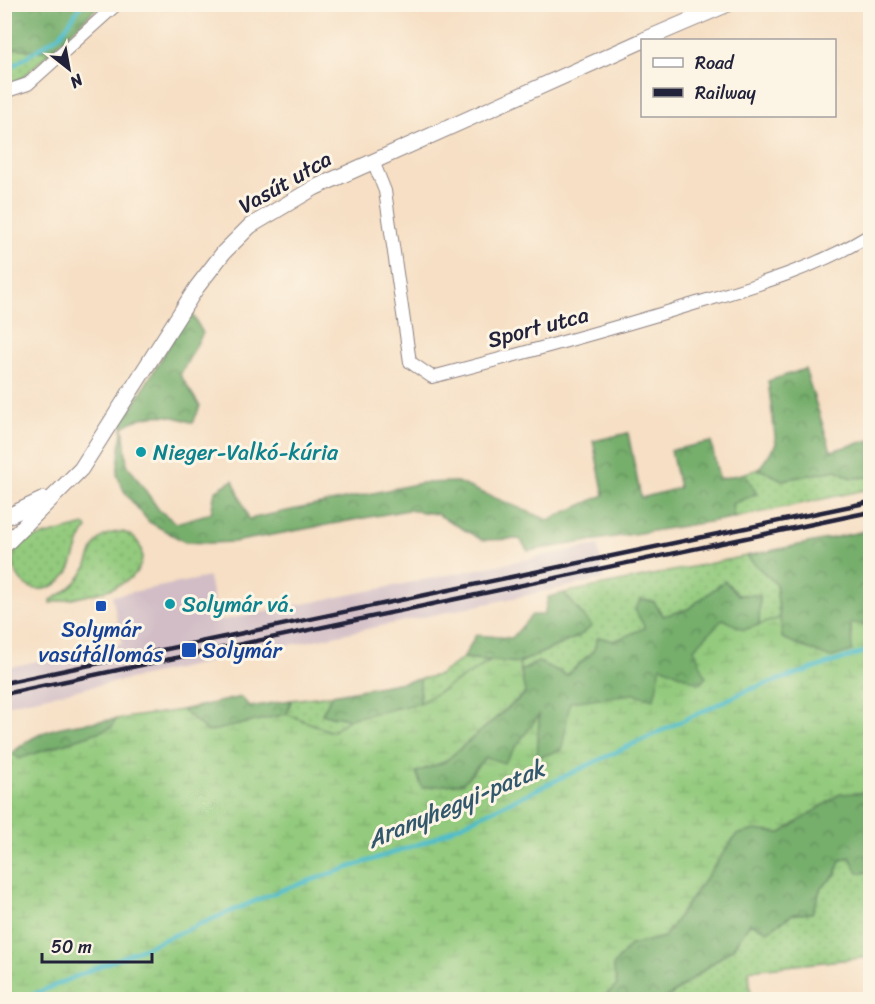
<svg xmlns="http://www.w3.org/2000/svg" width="875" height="1004" font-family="Sriracha,sans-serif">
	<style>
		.industrial { fill: #d2bdc6 }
		.grass { fill: url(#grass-dots); stroke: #5a765c; stroke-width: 1.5 }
		.forest { fill: url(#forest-crowns); stroke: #4c6854; stroke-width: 1.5 }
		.wetland { fill: url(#wetland-marsh); stroke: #5a765c; stroke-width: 1.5 }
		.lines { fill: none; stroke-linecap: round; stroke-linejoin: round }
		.stream { stroke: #50bdca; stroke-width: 4.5 }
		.minor-casing { stroke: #8c8080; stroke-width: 14 }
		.tertiary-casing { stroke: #8c8080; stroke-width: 17 }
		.minor { stroke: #fff; stroke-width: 12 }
		.tertiary { stroke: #fff; stroke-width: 15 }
		.rail { stroke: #22223b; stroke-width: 4.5 }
		.culture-dot { fill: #0f9aa8; stroke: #fcf5e5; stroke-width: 2 }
		.transit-dot { fill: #1a4fb4; stroke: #fcf5e5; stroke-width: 2 }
		.labels { text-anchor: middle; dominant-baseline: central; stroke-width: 6; stroke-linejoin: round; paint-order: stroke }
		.street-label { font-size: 22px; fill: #22223b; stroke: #fcf5e5 }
		.culture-label { font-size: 22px; fill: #0d838f; stroke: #fcf5e5; text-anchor: start }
		.transit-label { font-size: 22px; fill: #164399; stroke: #fcf5e5 }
		.water-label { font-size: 24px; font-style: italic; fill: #32586d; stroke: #fcf5e5 }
	</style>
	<defs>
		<pattern id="grass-dots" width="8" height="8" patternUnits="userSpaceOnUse" patternTransform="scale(1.5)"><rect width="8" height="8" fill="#93ca7d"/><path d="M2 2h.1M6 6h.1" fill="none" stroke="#7ead6d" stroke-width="1.8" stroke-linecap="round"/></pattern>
		<pattern id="forest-crowns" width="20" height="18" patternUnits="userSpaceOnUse" patternTransform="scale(1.5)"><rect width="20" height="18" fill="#76ae6c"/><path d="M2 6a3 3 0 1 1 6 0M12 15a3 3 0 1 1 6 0" fill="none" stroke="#608d5a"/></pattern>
		<pattern id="wetland-marsh" width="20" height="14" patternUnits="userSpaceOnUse" patternTransform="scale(1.5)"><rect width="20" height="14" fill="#93ca7d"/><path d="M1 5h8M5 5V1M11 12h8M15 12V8" fill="none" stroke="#7ead6d"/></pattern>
	</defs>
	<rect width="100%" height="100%" fill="#fcf5e5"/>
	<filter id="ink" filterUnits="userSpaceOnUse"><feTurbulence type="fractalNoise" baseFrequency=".0167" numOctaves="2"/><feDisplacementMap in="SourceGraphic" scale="12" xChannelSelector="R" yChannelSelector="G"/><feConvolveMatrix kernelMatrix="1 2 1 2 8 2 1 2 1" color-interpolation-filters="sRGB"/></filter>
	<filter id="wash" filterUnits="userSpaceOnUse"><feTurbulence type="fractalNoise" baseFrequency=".008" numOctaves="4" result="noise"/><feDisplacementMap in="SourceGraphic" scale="24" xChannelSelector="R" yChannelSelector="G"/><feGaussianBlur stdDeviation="1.35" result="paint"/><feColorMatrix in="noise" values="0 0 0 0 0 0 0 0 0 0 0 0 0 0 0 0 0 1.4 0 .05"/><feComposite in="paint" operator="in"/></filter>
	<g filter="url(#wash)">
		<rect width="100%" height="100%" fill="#f6dfc4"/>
		<path class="industrial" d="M598,545L604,579L5,705V668L122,643L112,596L209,577L218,621Z"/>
		<path class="grass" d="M15,48L50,52L22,78L5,86V55Z
			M759,469L783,480L837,470L851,478L870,477V489L734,518L731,504L756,494L745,473Z
			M85,525L87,529C72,546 79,571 55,585C24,602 0,565 23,535L27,540Z
			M123,532C134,536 141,542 142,555C144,590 77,597 51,603V600C62,594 73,587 81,576C96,555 88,532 123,532Z
			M746,556L776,584L780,618L759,625V595H738L725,581L688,609L663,617L654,602L645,628L593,652L567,675L538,662L521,671L519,663L579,636L592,626L564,593Z
			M463,658L491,661L420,704V679L439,675Z
			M332,695L322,714L349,719L332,732L287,714L291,700Z
			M850,857L858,873L870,872V957L749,970L751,999L665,1000L733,948L750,922L768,931L793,914L812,913L821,888L836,874L839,861Z"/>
		<path class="forest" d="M5,4H100V5L50,52L15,48L5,55Z
			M190,311L203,333L180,375L200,406L193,423C170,413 145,412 123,427L127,464L159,510L176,523L211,513L215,491L233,480L249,519L421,483L457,482L548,520L604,495L593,441L628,433L641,498L679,488L671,450L711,442L719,479L745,473L757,494L732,504L734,518L528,551L520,539L482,540L437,514L408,510L234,542L209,543L185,542L149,522L125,493L117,475L123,422Z
			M805,369L831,451L870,440V477L851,478L837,470L782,480L759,469L776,444L768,381Z
			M870,530V625L851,624L852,652L830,658L782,638L776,584L746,556Z
			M725,581L738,595H760L759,625L744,630L700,685L654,699L634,694L562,750L537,758L539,717L504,764L486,757L463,783L422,788L416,772L444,762L525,694L521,671L538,662L567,675L593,652L598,637L614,641L645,628L635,610L641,599L654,602L663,616L688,609Z
			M564,593L592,626L579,636L519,663L463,658L476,635L512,638L532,615H544L548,597Z
			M420,679V704L349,719L322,714L332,695Z
			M241,697L250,707L291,700L287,714L208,732L182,710Z
			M117,719L110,728L19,759L12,753C46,723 74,725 117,719Z
			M870,792V872L858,873L850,857L840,860L836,874L821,888L812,913L793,914L768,931L750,923L733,948L665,999L601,1000L617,985L613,966L630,945L664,937L736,835L755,830L781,833L840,793Z"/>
		<path class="wetland" d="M780,618L782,638L830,658L852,651L851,623L870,625V792L840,794L781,833L755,830L736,835L664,937L630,945L613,966L617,985L601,999H5L4,762L12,753L19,759L110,728L117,719L182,710L208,732L287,714L332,732L349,719L420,703L491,661L519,663L525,693L444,762L416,772L422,788L463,783L486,757L504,763L539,715L537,758L562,750L570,702L634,694L654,699L661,666L700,684L706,677L694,649L723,619L744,630Z"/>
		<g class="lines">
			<path class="stream" d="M4,72L61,34L82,4
				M20,1000L279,891L425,842L748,690L870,650"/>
		</g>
	</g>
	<g filter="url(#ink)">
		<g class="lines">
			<defs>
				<path id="minor" d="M4,92L28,84L117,4
					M373,161L385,191L410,362L432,377C521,354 609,330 697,303C757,285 816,268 870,235
					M4,738L5,737"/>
				<path id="tertiary" d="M644,40L728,4
					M4,518L44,499
					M4,546L81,469L197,287L224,252L250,226L314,188L642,41"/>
			</defs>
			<use href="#minor" class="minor-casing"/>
			<use href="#tertiary" class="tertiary-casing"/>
			<use href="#minor" class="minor"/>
			<use href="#tertiary" class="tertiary"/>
			<path class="rail" d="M4,683L870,502
				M4,694L870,512"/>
		</g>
	</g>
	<g class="culture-dot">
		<circle cx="141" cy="452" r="6"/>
		<circle cx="170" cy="604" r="6"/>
	</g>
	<g class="transit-dot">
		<rect x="95" y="600" width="12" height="12" rx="3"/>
		<rect x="181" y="642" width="16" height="16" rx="3"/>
	</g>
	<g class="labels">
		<g class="street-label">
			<text transform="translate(285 182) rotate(-30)">Vasút utca</text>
			<text transform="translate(538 327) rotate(-15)">Sport utca</text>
		</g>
		<g class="culture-label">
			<text x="153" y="452">Nieger-Valkó-kúria</text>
			<text x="182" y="604">Solymár vá.</text>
		</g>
		<g class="transit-label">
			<text x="101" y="629">Solymár<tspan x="101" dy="25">vasútállomás</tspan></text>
			<text x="202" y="650" text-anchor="start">Solymár</text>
		</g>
		<g class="water-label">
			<text transform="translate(456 804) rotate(-23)">Aranyhegyi-patak</text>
		</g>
	</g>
	<rect width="875" height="1004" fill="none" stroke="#fcf5e5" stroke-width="24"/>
	<rect x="641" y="39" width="195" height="78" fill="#fcf5e5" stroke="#a5a1a1" stroke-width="1.5"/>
	<rect x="653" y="58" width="30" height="9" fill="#ffffff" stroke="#a5a1a1" stroke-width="1.5"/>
	<text x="695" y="69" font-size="18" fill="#22223b">Road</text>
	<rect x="653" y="88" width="30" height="9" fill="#22223b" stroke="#a5a1a1" stroke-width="1.5"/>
	<text x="695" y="99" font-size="18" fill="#22223b">Railway</text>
	<g transform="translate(69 69) rotate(149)" stroke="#fcf5e5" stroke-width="4.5" paint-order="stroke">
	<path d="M0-4.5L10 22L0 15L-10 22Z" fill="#22223b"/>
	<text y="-9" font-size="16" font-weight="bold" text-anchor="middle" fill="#22223b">N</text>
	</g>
	<path d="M42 953v9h110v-9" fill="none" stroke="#22223b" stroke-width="3"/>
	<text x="51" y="953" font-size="18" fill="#22223b" stroke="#fcf5e5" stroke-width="4.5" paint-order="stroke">50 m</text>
</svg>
